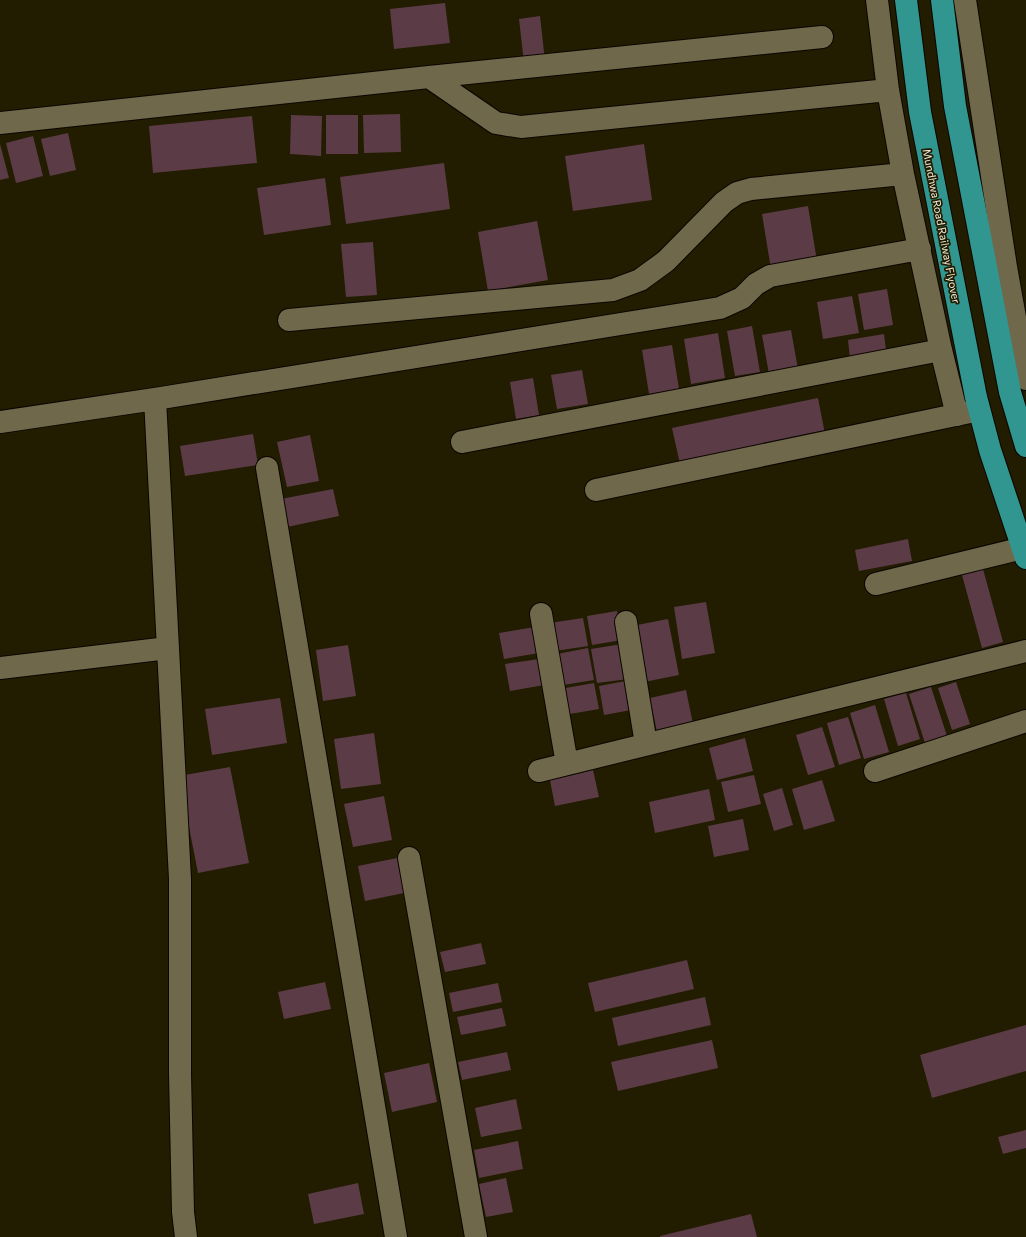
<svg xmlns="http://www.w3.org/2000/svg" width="1026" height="1237" font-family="Commissioner,sans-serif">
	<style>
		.building { fill: #5b3c46 }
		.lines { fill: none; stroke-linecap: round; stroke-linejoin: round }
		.minor-casing { stroke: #0b0600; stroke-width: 24 }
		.highway-casing { stroke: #0b0600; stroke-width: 24 }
		.minor { stroke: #6f684a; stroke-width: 22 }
		.highway { stroke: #319690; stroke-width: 22 }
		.labels { text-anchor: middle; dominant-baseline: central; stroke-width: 3.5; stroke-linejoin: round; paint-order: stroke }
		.street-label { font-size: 11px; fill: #ece9d8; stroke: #221c00 }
	</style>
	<rect width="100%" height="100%" fill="#221c00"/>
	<path class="building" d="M445,3L450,43L394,49L390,9Z
		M540,16L545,61L524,63L519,19Z
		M400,114L401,152L364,153L363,115Z
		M291,115L322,116L321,156L290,154Z
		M326,115H358V154H326Z
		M252,116L257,163L153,173L149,126Z
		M68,133L76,170L50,176L41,139Z
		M33,136L43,176L16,183L6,143Z
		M0,144L9,178L0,180Z
		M644,144L652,200L573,211L565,156Z
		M444,163L450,209L346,224L340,177Z
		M325,178L331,225L264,235L257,188Z
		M808,206L817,261L771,269L762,214Z
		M537,221L548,280L488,291L478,232Z
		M373,242L377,295L346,297L341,244Z
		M887,289L893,325L864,330L858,294Z
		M852,296L859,333L823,339L817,302Z
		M752,326L760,372L735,376L727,331Z
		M791,330L798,369L769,374L762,335Z
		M718,333L725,378L691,384L684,339Z
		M884,334L886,350L850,359L848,340Z
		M672,345L679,389L649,394L642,350Z
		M582,370L588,404L557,409L551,375Z
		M533,378L539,415L516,419L510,382Z
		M818,398L825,434L680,464L672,428Z
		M253,434L258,465L185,476L180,446Z
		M310,435L319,481L287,487L277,442Z
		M333,489L339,516L287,527L281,499Z
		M908,539L912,561L859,571L855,550Z
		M983,569L1003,642L982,648L962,575Z
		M706,602L715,653L682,659L674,607Z
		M617,611L622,640L592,645L587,616Z
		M583,618L588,646L555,651L550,623Z
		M668,619L679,675L644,682L632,626Z
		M541,626L545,652L504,659L499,633Z
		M622,644L628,679L597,683L591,649Z
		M348,645L356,696L323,701L316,650Z
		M588,648L594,680L557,686L552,655Z
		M546,658L550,684L510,691L505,664Z
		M626,681L631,710L604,715L599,686Z
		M956,682L970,724L952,730L938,688Z
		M594,683L599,709L564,715L560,689Z
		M931,687L947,736L925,743L909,694Z
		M686,690L694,729L658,737L650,698Z
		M906,693L920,739L898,746L884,699Z
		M280,698L287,743L212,755L205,709Z
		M875,705L889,752L864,759L850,713Z
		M848,717L861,758L839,765L827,723Z
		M822,727L835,767L808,775L796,735Z
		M374,733L381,784L341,789L334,739Z
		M745,738L753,771L717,780L709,748Z
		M230,767L249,863L198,873L179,776Z
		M593,770L599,797L555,806L550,780Z
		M754,775L761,804L728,812L721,782Z
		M822,780L835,821L804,830L792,789Z
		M782,788L793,825L774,831L763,794Z
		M709,789L715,820L655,833L649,802Z
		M384,796L392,840L353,847L344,804Z
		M743,819L749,850L714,857L708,826Z
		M397,858L404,893L365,901L358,866Z
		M481,943L486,964L445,972L440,952Z
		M687,960L694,989L595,1012L588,983Z
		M325,982L331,1009L284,1019L278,992Z
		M498,983L502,1002L453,1012L449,993Z
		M705,997L711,1025L618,1046L612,1018Z
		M502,1008L506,1026L461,1035L457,1017Z
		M1026,1025V1071L932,1098L920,1055Z
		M712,1040L718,1068L618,1091L611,1062Z
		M507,1052L511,1070L462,1080L458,1062Z
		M429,1063L437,1102L392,1112L384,1073Z
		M516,1099L522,1129L481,1137L475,1108Z
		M1026,1130V1148L1003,1154L998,1137Z
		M518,1141L523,1169L479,1178L474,1150Z
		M506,1178L513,1212L486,1217L479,1184Z
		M358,1183L364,1214L314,1224L308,1194Z
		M751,1214L757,1237H660V1236Z"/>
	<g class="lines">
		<defs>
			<path id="minor" d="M877,0L888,90L903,174L941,350L957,415
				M965,0L1006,267L1026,379
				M429,77L496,123L521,127L888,90
				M0,123L429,77L822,37
				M289,320L613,290L640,280L666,261L724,202L737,193L751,189L903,174
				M155,399L180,879V1074L183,1212L186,1237
				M0,422L155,399L720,308L742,298L756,284L770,276L920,249
				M462,442L941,350
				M267,468L396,1237
				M596,490L970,412
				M876,584L1023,548
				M541,614L567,764
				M626,622L646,744
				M0,668L168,648
				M539,771L1026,651
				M875,771L1026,721
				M409,858L476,1237"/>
			<path id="highway" d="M906,0L920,112L976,397L990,450L1026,558
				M942,0L955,106L1010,392L1026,446"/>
		</defs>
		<use href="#minor" class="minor-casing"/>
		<use href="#highway" class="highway-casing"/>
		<use href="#minor" class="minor"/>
		<use href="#highway" class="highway"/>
	</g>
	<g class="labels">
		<g class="street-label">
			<text transform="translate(942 226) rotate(79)">Mundhwa Road Railway Flyover</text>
		</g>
	</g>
</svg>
